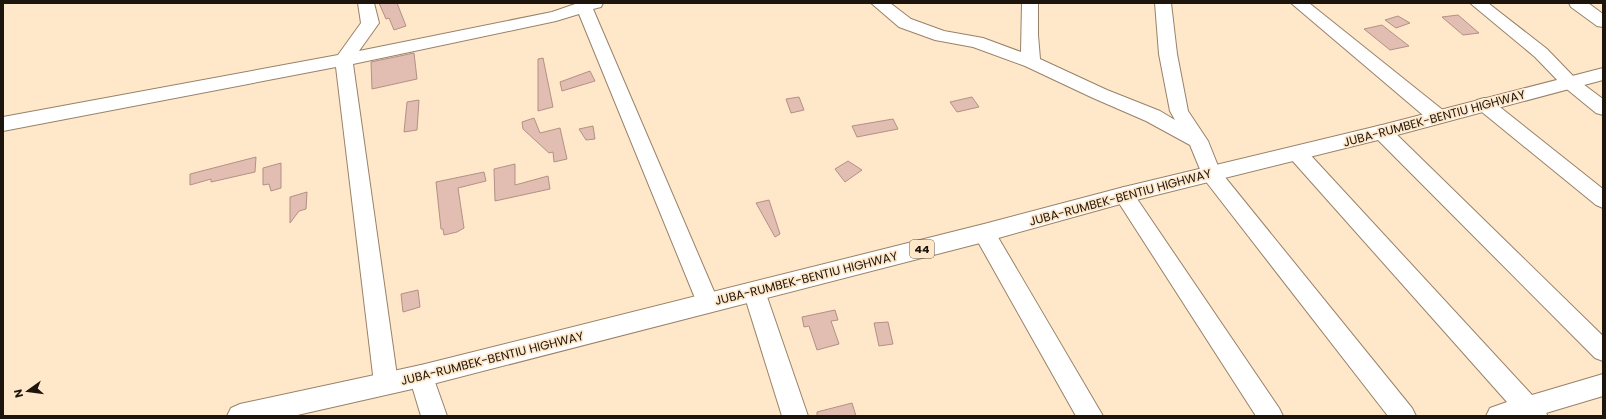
<svg xmlns="http://www.w3.org/2000/svg" width="1606" height="419" font-family="Poppins,sans-serif">
	<style>
		.building { fill: #e2bdb1; stroke: #b39185 }
		.lines { fill: none; stroke-linecap: round; stroke-linejoin: round }
		.minor-casing { stroke: #988268; stroke-width: 2 }
		.major-casing { stroke: #988268; stroke-width: 2 }
		.minor { fill: #fff; fill-rule: evenodd }
		.major { fill: #fff; fill-rule: evenodd }
		.labels { text-anchor: middle; dominant-baseline: central; stroke-width: 3.5; stroke-linejoin: round; paint-order: stroke }
		.shield { fill: #ffe7ca; stroke: #615444; stroke-width: 1 }
		.shield-label { font-size: 11px; font-weight: bold; fill: #1d150b }
		.street-label { font-size: 12px; fill: #1d150b; stroke: #ffe7ca }
	</style>
	<rect width="100%" height="100%" fill="#ffe7ca"/>
	<path class="building" d="M379,3H397L406,26L394,30L389,18L386,19Z
		M1458,15L1479,33L1463,35L1442,17Z
		M1398,16L1410,23L1396,28L1385,20Z
		M1382,25L1409,46L1390,50L1364,29Z
		M414,53L417,79L372,89L371,62Z
		M543,58L553,107L538,111V59Z
		M590,71L595,81L562,91L560,82Z
		M799,97L804,110L791,113L786,99Z
		M972,97L979,107L957,112L950,102Z
		M419,100L417,130L404,132L407,102Z
		M534,118L540,133L560,128L567,159L554,162L553,152L549,153L523,129L522,122Z
		M893,119L898,129L857,137L852,126Z
		M593,126L595,139L586,140L579,129Z
		M256,157L255,172L211,182V179L190,185V174Z
		M848,161L862,170L845,182L835,169Z
		M281,163V188L271,191L269,184L263,185V168Z
		M515,164V185L548,176L550,189L495,201L494,169Z
		M484,172L486,181L458,188L464,228L457,232L444,235L443,229H441L436,182Z
		M307,192L306,209L299,211L290,223V197Z
		M769,200L780,234L775,237L756,203Z
		M418,290L420,307L403,312L401,294Z
		M835,310L838,320L831,321L839,344L817,350L809,326L804,327L802,317Z
		M888,322L893,344L879,346L874,323Z
		M852,403L856,416H817V412Z"/>
	<g class="lines">
		<defs>
			<path id="minor" d="M358,3H374L379,23L359,51L552,12L578,3H603L601,7L593,9L719,303L716,310L708,312L700,310L697,303L579,14L556,21L353,64L398,383L395,391L386,394L377,391L374,383L336,67L3,131V117L338,55L361,23Z
				M871,3H890L911,19L944,31L983,38L1021,52L1022,3H1038V35L1040,59L1107,90L1160,111L1175,120L1170,111L1159,54L1155,3H1171L1177,54L1188,111L1208,141L1220,171L1412,408L1416,416H1388L1204,179L1190,145L1146,121L1093,98L1025,66L973,47L935,40L899,27Z
				M1291,3H1309L1444,111L1447,116L1444,121L1437,122L1430,121Z
				M1470,3H1488L1547,49L1575,78L1603,99V115L1596,113L1563,86L1535,57Z
				M1569,3H1588L1603,14V27L1597,26L1571,7Z
				M1484,98L1491,100L1603,189V208L1596,205L1477,108L1475,104L1477,100Z
				M1382,125L1389,127L1603,336V361L1595,358L1375,137L1372,132L1375,127Z
				M1297,146L1304,148L1532,395L1603,374V396L1546,413L1548,416H1486L1490,408L1507,402L1290,158L1287,153L1290,148Z
				M1124,187L1131,190L1279,408L1283,416H1256L1117,200L1114,195L1117,190Z
				M984,225L992,227L1103,416H1076L973,233L976,227Z
				M754,282L762,285L765,291L808,416H782L743,291L746,285Z
				M421,365L430,368L447,416H421L409,376L412,368Z"/>
			<path id="major" d="M1603,68V80L1382,139L1124,203L984,242L421,387L293,416H227L231,408L240,404L421,365L984,224L1124,187L1382,125Z"/>
		</defs>
		<use href="#minor" class="minor-casing"/>
		<use href="#major" class="major-casing"/>
		<use href="#minor" class="minor"/>
		<use href="#major" class="major"/>
	</g>
	<g class="labels">
		<rect class="shield" x="910" y="240" width="24" height="18" rx="3"/>
		<g class="shield-label">
			<text x="922" y="249">44</text>
		</g>
		<g class="street-label">
			<text transform="translate(1434 118) rotate(-15)">JUBA-RUMBEK-BENTIU HIGHWAY</text>
			<text transform="translate(1120 197) rotate(-15)">JUBA-RUMBEK-BENTIU HIGHWAY</text>
			<text transform="translate(806 278) rotate(-14)">JUBA-RUMBEK-BENTIU HIGHWAY</text>
			<text transform="translate(492 358) rotate(-14)">JUBA-RUMBEK-BENTIU HIGHWAY</text>
		</g>
	</g>
	<rect width="1606" height="419" fill="none" stroke="#1d150b" stroke-width="8"/>
	<g transform="translate(28 391) rotate(256)" stroke="#ffe7ca" stroke-width="3" paint-order="stroke">
	<path d="M0-3L7 15L0 10L-7 15Z" fill="#1d150b"/>
	<text y="-6" font-size="11" font-weight="bold" text-anchor="middle" fill="#1d150b">N</text>
	</g>
</svg>
